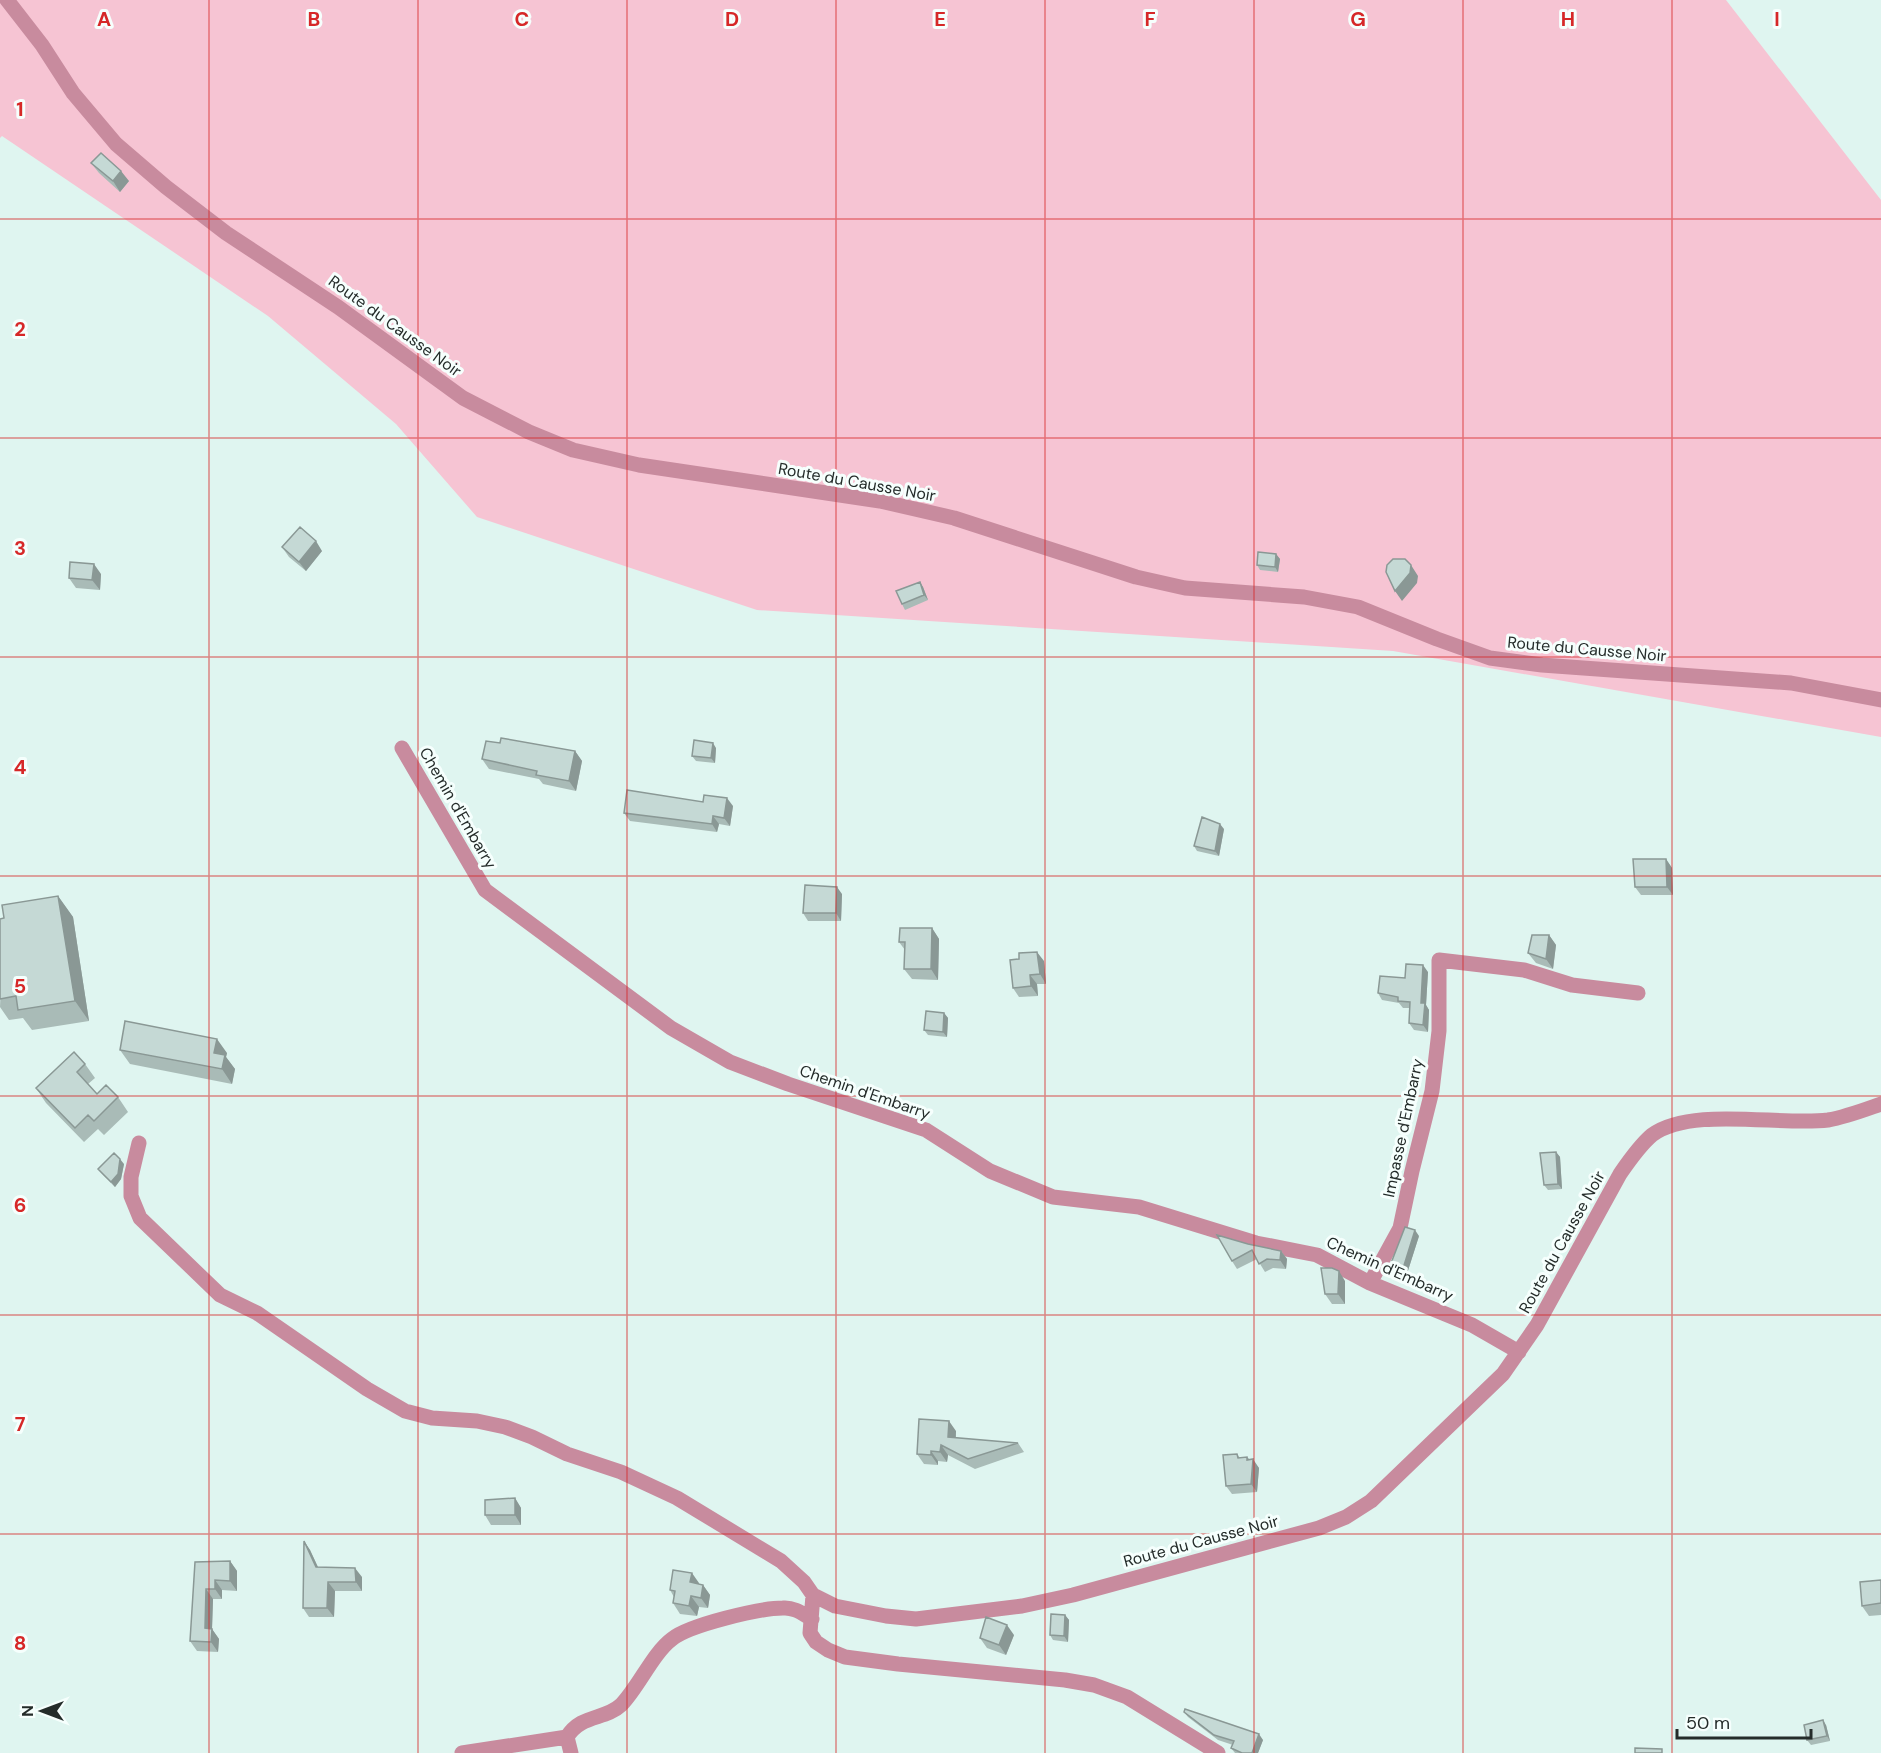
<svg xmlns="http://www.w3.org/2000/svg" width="1881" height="1753" font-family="'DM Sans',sans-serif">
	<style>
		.green { fill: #f6c4d3 }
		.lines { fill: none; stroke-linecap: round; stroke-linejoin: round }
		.minor { stroke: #c88b9e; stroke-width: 15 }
		.wall { fill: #a9bbb7 }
		.shaded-wall { fill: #8a9895 }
		.building { fill: #c5d9d5; stroke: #8a9895; stroke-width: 1.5 }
		.grid { fill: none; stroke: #d62828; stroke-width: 1.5; stroke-opacity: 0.55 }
		.labels { text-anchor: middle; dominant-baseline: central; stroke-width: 6; stroke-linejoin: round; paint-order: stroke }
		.street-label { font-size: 16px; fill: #242c2a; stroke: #f6fffd }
		.grid-label { font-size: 20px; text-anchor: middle; font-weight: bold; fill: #d62828; stroke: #f6fffd; stroke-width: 6; stroke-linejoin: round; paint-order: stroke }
	</style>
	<rect width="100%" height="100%" fill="#dff5f0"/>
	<path class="green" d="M0,0H1726L1881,200V737L1393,651L757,610L477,517L396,424L268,316L2,136L0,138Z"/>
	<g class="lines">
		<path class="minor" d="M7,0L42,45L73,93L116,144L166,187L226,233L338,307L463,398L529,432L573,450L639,465L880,501L954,518L1136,577L1185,588L1304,597L1358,607L1437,639L1490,658L1542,665L1791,683L1881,700
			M402,748L485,890L671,1028L730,1062L788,1084L926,1130L990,1171L1053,1197L1139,1207L1256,1243L1317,1255L1370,1283L1472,1325L1519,1352
			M139,1143L131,1177V1196L140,1218L220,1295L257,1313L367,1389L405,1411L432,1418L477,1421L505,1427L532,1437L567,1454L621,1472L677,1498L781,1561L804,1582L813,1595L835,1606L886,1616L916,1619L1022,1606L1073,1595L1319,1528L1346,1517L1371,1501L1503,1374L1537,1325L1620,1174C1629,1161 1639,1146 1652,1135C1691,1106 1780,1126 1828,1120C1846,1117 1864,1110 1881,1104
			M1370,1283L1400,1228L1412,1171L1432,1091L1439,1031V960L1524,970L1572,985L1638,993
			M813,1595L810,1633L816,1642L828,1650L845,1657L898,1664L1065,1680L1094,1685L1127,1697L1218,1753
			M462,1753L567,1737
			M571,1753L567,1737C581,1714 605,1720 621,1705C638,1688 653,1653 672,1639C689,1625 760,1608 783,1608C794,1607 803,1614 812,1619"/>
	</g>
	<path class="wall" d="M91,163L129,181L120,192L99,173Z
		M282,547L322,551L306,571L289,557Z
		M1276,554L1280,559L1278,572L1260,570L1257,565Z
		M101,574L100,590L76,588L69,578Z
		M920,582L923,587L928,600L905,610L902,604Z
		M500,743L575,751L582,761L576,791L543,784L539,779L489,769L482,759Z
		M716,748L715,763L696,761L692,756Z
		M703,802L733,806L730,826L719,824L717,832L630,821L624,813Z
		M1224,829L1219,856L1197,851L1194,846Z
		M1666,859L1672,868L1673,895H1641L1635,887Z
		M842,894L841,921H808L803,913Z
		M58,896L73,917L89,1021L32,1030L23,1018L9,1020L0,1007L4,918Z
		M932,928L939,939L938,980L912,979L904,969L905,950L899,942Z
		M1549,935L1556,945L1553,969L1536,963L1528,953Z
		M1044,961L1046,984H1037L1038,996L1019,997L1013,988Z
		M1428,972L1426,1005L1429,1010L1428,1032L1414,1030L1409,1023L1410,1008H1403L1399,1003L1382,1000L1378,993L1405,978Z
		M944,1013L948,1018L947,1037L928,1035L924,1030Z
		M120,1050L227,1053L226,1057L235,1069L232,1084L130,1064Z
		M85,1064L95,1078L88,1084L97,1094L118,1097L128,1112L104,1135L98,1129L84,1142L46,1103L36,1088Z
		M1556,1152L1560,1157L1562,1189L1548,1190L1544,1185Z
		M124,1164L121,1179L115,1187L102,1174L98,1169Z
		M1419,1236L1405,1280L1392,1276L1388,1271Z
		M1248,1244L1281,1251L1287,1259L1286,1269L1273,1268L1265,1272L1257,1259L1237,1269L1232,1261Z
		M1345,1281V1304H1332L1325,1294Z
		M956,1431V1438L1018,1443L1024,1452L975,1469L948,1455L947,1462L938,1461V1465L924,1464L917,1454Z
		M1237,1454L1240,1458L1247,1457L1259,1468L1257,1492L1232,1494L1226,1486Z
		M515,1498L521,1508V1525H491L485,1515Z
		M304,1541L310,1550L318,1567L362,1577V1591H335L334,1617H309L303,1608Z
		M230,1561L237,1571V1591L222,1590V1599H213L212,1629L219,1639L218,1652L197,1651L190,1641L195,1562Z
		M1881,1580V1615L1869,1616L1862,1606Z
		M699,1583V1584L703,1585L710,1595L708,1608L699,1607L697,1616L680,1614L673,1603L674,1597L670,1590Z
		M1065,1615L1069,1620L1068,1642L1053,1640L1050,1635Z
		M1014,1635L1006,1655L987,1648L980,1638Z
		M1184,1712L1263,1740L1258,1753H1235L1231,1748L1233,1745L1218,1740L1188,1717Z
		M1826,1725L1830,1741L1811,1745L1807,1740Z"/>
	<path class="shaded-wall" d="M121,171L129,181L120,192L113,181Z
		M316,541L322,551L306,571L299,562Z
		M1276,554L1280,559L1278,572L1275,567Z
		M94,564L101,574L100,590L92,580Z
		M1411,565L1418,576L1417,583L1402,601L1395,591Z
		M920,582L923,587L928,600L924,595Z
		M713,743L716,748L715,763L711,758Z
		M575,751L582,761L576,791L569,781Z
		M727,798L733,806L730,826L724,818Z
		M713,816L719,824L717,832L712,824Z
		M1220,824L1224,829L1219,856L1215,851Z
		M1666,859L1672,868L1673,895L1667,887Z
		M837,887L842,894L841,921L836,913Z
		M58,896L73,917L89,1021L75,1001Z
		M932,928L939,939L938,980L931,969Z
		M1549,935L1556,945L1553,969L1546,959Z
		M1037,952L1044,961L1046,984L1040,974Z
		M1423,965L1428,972L1426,1005L1429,1010L1428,1032L1423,1025L1421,1003Z
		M1030,975L1037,984L1038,996L1031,986Z
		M944,1013L948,1018L947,1037L943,1032Z
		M217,1039L227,1053L226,1057L235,1069L232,1084L222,1069L214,1053Z
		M1556,1152L1560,1157L1562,1189L1558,1184Z
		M120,1159L124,1164L121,1179L115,1187L111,1182Z
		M1415,1230L1419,1236L1405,1280L1401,1275Z
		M1281,1251L1287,1259L1286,1269L1280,1260Z
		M1339,1271L1345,1281V1304L1338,1294Z
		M949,1421L956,1431L955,1447L948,1437Z
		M941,1445L948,1455L947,1462L940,1452Z
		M931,1451L938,1461V1465L931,1455Z
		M1247,1457L1253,1465V1459L1259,1468L1257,1492L1251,1484Z
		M515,1498L521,1508V1525L515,1515Z
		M304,1541L310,1550L322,1576L316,1567Z
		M230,1561L237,1571V1591L230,1581Z
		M355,1568L362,1577V1591L356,1582Z
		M692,1573L699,1583L697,1593L690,1582Z
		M215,1580L222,1590V1599L215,1589Z
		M328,1582L335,1591L334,1617L327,1608Z
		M703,1585L710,1595L708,1608L701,1598Z
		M206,1589L213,1599L212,1629L219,1639L218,1652L211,1642L205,1628Z
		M691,1596L699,1607L697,1616L689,1606Z
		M1065,1615L1069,1620L1068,1642L1064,1636Z
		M1007,1625L1014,1635L1006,1655L999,1645Z
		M1823,1720L1826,1725L1830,1741L1827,1736Z
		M1259,1734L1263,1740L1258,1753H1252Z"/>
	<path class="building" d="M101,153L121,171L113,181L91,163Z
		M300,527L316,541L299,562L282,547Z
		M1258,552L1276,554L1275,567L1257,565Z
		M1393,559H1405L1411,565L1410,573L1395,591L1386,572L1387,565Z
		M70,562L94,564L92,580L69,578Z
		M920,582L924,595L902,604L896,591Z
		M501,738L575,751L569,781L536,775L537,771L482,759L486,741L500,743Z
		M694,740L713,743L711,758L692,756Z
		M627,790L703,802L704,795L727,798L724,818L713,816L712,824L624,813Z
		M1202,817L1220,824L1215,851L1194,846Z
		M1633,859H1666L1667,887H1635Z
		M805,885L837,887L836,913H803Z
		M58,896L75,1001L18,1010L16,996L0,999V919L4,918L2,905Z
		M900,928H932L931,969H904L905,942H899Z
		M1532,935H1549L1546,959L1528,953Z
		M1037,952L1040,974L1030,975L1031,986L1013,988L1010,960L1019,959V953Z
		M1406,964L1423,965L1421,1003H1425L1423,1025L1409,1023L1410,1002L1398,1001V997L1378,993L1380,976L1405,978Z
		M926,1011L944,1013L943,1032L924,1030Z
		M125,1021L217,1039L214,1053L225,1055L222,1069L120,1050Z
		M74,1052L85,1064L77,1072L97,1094L106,1085L118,1097L94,1121L88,1115L75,1128L36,1088Z
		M1556,1152L1558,1184L1544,1185L1540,1153Z
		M114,1153L120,1159L118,1174L111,1182L98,1169Z
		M1405,1227L1415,1230L1401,1275L1388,1271Z
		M1217,1235L1248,1244L1281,1251L1280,1260L1267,1259L1259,1264L1252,1250L1232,1261Z
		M1321,1268H1332L1339,1271L1338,1294H1325Z
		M919,1419L949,1421L948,1437L1018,1443L968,1459L941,1445L940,1452L931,1451V1455L917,1454Z
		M1237,1454L1238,1458L1247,1457V1460L1253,1459L1251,1484L1226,1486L1223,1455Z
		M515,1498V1515H485V1500Z
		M304,1541L316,1567L355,1568L356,1582H328L327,1608H303Z
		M230,1561V1581L215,1580V1589H206L205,1628L212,1629L211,1642L190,1641L195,1562Z
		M673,1570L692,1573L690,1582L703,1585L701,1598L691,1596L689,1606L673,1603L675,1591L670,1590Z
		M1881,1580V1603L1862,1606L1860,1582Z
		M1051,1614L1065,1615L1064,1636L1050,1635Z
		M986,1617L1007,1625L999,1645L980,1638Z
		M1185,1709L1259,1734L1252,1753H1242L1231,1748L1234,1741L1214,1735L1184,1712Z
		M1823,1720L1827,1736L1807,1740L1804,1725Z
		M1635,1748L1662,1749V1753H1635Z"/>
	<path class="grid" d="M209,0V1753M418,0V1753M627,0V1753M836,0V1753M1045,0V1753M1254,0V1753M1463,0V1753M1672,0V1753M0,219H1881M0,438H1881M0,657H1881M0,876H1881M0,1096H1881M0,1315H1881M0,1534H1881"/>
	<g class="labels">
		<g class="street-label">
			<text transform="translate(395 326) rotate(36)">Route du Causse Noir</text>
			<text transform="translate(857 482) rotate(10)">Route du Causse Noir</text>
			<text transform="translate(1587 649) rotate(5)">Route du Causse Noir</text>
			<text transform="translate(458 808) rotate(60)">Chemin d'Embarry</text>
			<text transform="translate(865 1092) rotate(19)">Chemin d'Embarry</text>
			<text transform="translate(1403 1128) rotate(-78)">Impasse d'Embarry</text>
			<text transform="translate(1562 1242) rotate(-61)">Route du Causse Noir</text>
			<text transform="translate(1390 1269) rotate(24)">Chemin d'Embarry</text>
			<text transform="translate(1201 1541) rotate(-15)">Route du Causse Noir</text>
		</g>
	</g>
	<g class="grid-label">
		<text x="104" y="26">A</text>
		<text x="314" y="26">B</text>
		<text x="522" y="26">C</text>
		<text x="732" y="26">D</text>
		<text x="940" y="26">E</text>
		<text x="1150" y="26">F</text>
		<text x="1358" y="26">G</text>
		<text x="1568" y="26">H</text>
		<text x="1777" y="26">I</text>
		<text x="20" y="116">1</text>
		<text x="20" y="336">2</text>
		<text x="20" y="555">3</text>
		<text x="20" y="774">4</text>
		<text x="20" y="993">5</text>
		<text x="20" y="1212">6</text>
		<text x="20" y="1431">7</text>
		<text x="20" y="1650">8</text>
	</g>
	<g transform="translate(42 1711) rotate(270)" stroke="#f6fffd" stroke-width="4.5" paint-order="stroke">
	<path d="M0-4.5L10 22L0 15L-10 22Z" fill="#242c2a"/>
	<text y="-9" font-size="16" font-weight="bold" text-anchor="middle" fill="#242c2a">N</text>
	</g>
	<path d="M1677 1729v9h134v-9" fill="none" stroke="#242c2a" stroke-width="3"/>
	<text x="1686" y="1729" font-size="18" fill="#242c2a" stroke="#f6fffd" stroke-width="4.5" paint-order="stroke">50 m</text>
</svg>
